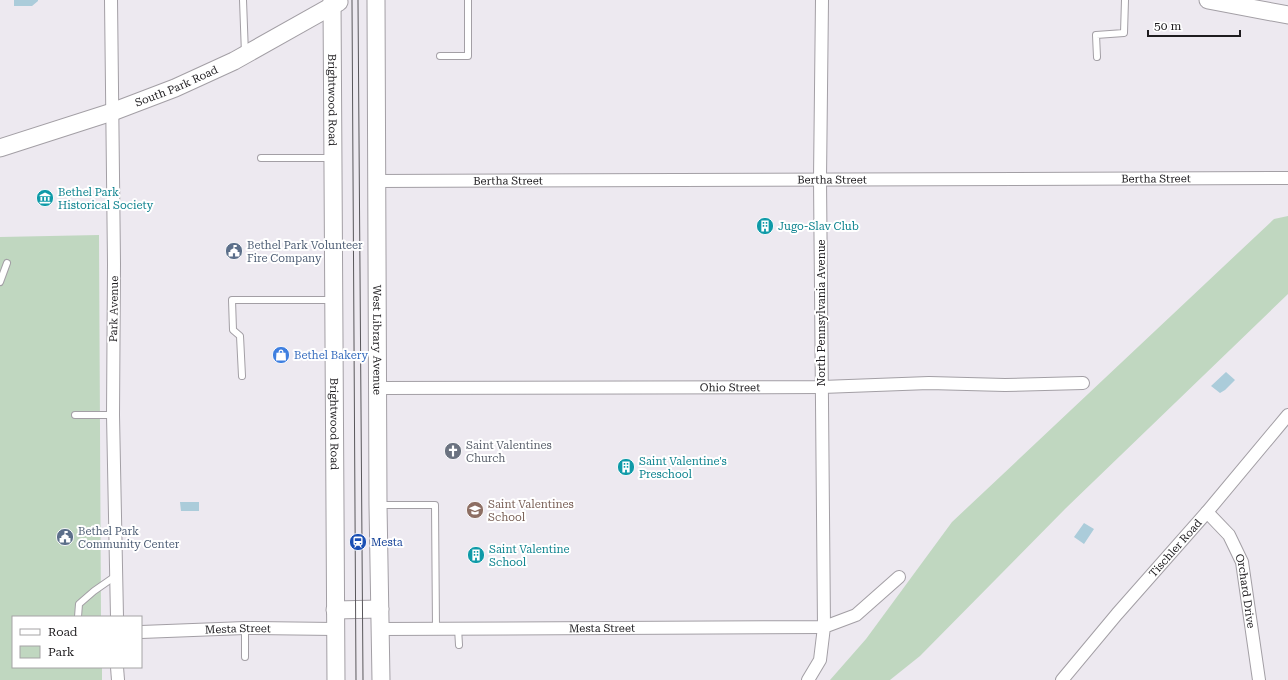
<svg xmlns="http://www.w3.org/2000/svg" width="1288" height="680" font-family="'Roboto Serif',serif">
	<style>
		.green { fill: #c0d7c0 }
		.water { fill: #abccda }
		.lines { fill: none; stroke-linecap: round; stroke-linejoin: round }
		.lane-casing { stroke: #a39fa5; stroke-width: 8 }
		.street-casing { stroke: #a39fa5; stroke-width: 14 }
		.secondary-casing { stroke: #a39fa5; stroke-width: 19 }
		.lane { stroke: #fff; stroke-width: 6 }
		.street { stroke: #fff; stroke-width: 12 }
		.secondary { stroke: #fff; stroke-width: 17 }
		.tram { stroke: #59575b; stroke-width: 1 }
		.labels { text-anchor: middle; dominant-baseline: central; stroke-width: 4; stroke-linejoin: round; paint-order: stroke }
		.street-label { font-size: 11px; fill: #1e1c1f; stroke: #fff }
		.culture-label { font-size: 11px; fill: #0d838f; stroke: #fff; text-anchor: start }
		.service-label { font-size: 11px; fill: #4e5e75; stroke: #fff; text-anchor: start }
		.shop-label { font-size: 11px; fill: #366cbe; stroke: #fff; text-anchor: start }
		.worship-label { font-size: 11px; fill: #5b616d; stroke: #fff; text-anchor: start }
		.education-label { font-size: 11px; fill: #785e54; stroke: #fff; text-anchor: start }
		.transit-label { font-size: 11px; fill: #164399; stroke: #fff; text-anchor: start }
	</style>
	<rect width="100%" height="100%" fill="#ede9f0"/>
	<path class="green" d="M1288,216V294L1066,508L920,656L890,680H830L866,639L952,522L1274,219Z
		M99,235L101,617H13V667H102V680H0V237Z"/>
	<path class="water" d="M14,0H38V1L32,6H14Z
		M1226,372L1235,380L1225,390L1220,393L1211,386Z
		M180,502H199V511H181Z
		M1084,523L1094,529L1084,544L1074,537Z"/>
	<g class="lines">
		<defs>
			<path id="lane" d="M243,0L245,54
				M440,56H468V0
				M1097,57L1096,35L1124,33L1125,0
				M261,158H332
				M0,282L7,263
				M242,376L240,336L233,330L232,300H332
				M75,415H113
				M380,505H435L436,628
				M78,617L79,604L94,591L117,575
				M458,628L459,645
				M245,657V628"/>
			<g id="street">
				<path d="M111,0L114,264L113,415L117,617"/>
				<path id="s1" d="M376,181L1288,178"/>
				<path id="s2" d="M378,388L822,387L929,383L1005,385L1083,383"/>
				<path id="s3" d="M1207,512L1229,535L1242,562L1259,680"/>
				<path id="s4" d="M380,629L824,627L820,179L822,0"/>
				<path id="s5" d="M141,632L245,628L335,629"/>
				<path d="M117,667L118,680"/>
				<path d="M808,680L820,660L824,627L856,615L899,577"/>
				<path id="s6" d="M1062,680L1117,614L1207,512L1288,415"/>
			</g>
			<g id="secondary">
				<path id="s7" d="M332,0L336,680"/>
				<path id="s8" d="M376,0L378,505L381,680"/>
				<path d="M1208,0L1288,15"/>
				<path id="s9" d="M0,148L112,112L175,88L234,61L339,2"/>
				<path d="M335,610L380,609"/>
			</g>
		</defs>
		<use href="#lane" class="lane-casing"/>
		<use href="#street" class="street-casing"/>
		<use href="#secondary" class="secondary-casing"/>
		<use href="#lane" class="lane"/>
		<use href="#street" class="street"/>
		<use href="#secondary" class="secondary"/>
		<path class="tram" d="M352,0L356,680
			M358,0L363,680"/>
	</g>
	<defs>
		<symbol id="museum-disc" viewBox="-11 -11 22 22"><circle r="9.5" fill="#0f9aa8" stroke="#fff"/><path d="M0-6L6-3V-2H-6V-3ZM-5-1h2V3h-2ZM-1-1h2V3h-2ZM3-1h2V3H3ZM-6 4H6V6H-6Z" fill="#fff"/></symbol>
		<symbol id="building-disc" viewBox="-11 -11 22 22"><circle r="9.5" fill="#0f9aa8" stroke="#fff"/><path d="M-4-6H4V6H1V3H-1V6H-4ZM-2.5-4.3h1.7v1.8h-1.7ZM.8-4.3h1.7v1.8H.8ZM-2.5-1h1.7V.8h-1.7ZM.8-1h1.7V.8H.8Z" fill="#fff"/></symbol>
		<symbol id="civic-disc" viewBox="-11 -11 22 22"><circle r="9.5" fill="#5c6f8a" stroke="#fff"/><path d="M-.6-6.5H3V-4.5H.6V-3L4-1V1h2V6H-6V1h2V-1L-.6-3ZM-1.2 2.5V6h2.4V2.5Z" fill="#fff"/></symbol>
		<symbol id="shop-disc" viewBox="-11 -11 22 22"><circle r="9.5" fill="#3f7fe0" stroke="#fff"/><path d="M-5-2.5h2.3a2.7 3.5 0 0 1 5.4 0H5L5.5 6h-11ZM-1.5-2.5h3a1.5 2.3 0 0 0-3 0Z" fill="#fff"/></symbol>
		<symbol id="church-disc" viewBox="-11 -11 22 22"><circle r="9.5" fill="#6b7280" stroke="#fff"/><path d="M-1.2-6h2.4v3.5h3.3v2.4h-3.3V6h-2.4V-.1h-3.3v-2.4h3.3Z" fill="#fff"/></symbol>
		<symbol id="school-disc" viewBox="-11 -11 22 22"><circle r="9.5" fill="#8d6e63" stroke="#fff"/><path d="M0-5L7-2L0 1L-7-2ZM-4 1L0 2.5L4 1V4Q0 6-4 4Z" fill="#fff"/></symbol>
		<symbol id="station-disc" viewBox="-11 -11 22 22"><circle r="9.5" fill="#1a4fb4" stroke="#fff"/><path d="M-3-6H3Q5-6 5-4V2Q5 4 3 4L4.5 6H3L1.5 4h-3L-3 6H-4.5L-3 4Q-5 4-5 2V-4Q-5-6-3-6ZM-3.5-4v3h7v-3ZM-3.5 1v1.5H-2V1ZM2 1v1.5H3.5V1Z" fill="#fff"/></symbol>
	</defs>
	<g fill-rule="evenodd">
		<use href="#museum-disc" x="35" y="188" width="20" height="20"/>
		<use href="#building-disc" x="755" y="216" width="20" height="20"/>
		<use href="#civic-disc" x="224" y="241" width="20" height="20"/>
		<use href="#shop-disc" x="271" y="345" width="20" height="20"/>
		<use href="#church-disc" x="443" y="441" width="20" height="20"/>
		<use href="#building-disc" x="616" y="457" width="20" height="20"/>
		<use href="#school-disc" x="465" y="500" width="20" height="20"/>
		<use href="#civic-disc" x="55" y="527" width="20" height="20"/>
		<use href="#station-disc" x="348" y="532" width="20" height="20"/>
		<use href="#building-disc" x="466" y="545" width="20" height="20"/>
	</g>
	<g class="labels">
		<g class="street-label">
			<text stroke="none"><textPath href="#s9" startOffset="187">South Park Road</textPath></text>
			<text stroke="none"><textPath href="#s7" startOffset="100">Brightwood Road</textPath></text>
			<text stroke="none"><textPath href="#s1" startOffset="780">Bertha Street</textPath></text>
			<text stroke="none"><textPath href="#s1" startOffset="456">Bertha Street</textPath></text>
			<text stroke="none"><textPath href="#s1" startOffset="132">Bertha Street</textPath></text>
			<text transform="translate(114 309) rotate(-89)">Park Avenue</text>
			<text transform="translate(821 313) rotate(-90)">North Pennsylvania Avenue</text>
			<text stroke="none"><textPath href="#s8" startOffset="340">West Library Avenue</textPath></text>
			<text stroke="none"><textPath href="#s2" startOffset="352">Ohio Street</textPath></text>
			<text stroke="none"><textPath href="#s7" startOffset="424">Brightwood Road</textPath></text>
			<text stroke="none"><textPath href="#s6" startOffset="174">Tischler Road</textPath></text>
			<text stroke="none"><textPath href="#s3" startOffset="91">Orchard Drive</textPath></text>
			<text stroke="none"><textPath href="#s4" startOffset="222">Mesta Street</textPath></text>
			<text stroke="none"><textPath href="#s5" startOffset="97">Mesta Street</textPath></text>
		</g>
		<g class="culture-label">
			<text x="58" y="192">Bethel Park<tspan x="58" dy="13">Historical Society</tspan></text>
			<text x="778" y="226">Jugo-Slav Club</text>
			<text x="639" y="461">Saint Valentine's<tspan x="639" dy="13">Preschool</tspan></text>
			<text x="489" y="549">Saint Valentine<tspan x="489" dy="13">School</tspan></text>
		</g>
		<g class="service-label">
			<text x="247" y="245">Bethel Park Volunteer<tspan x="247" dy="13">Fire Company</tspan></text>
			<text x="78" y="531">Bethel Park<tspan x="78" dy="13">Community Center</tspan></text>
		</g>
		<g class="shop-label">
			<text x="294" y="355">Bethel Bakery</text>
		</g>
		<g class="worship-label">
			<text x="466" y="445">Saint Valentines<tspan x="466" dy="13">Church</tspan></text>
		</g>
		<g class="education-label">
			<text x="488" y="504">Saint Valentines<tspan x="488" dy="13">School</tspan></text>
		</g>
		<g class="transit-label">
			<text x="371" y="542">Mesta</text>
		</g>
	</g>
	<rect x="12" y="616" width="130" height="52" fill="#ffffff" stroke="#a5a4a5"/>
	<rect x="20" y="629" width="20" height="6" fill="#ffffff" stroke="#a5a4a5"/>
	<text x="48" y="636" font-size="12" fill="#1e1c1f">Road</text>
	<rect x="20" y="646" width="20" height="12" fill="#c0d7c0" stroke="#a5a4a5"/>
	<text x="48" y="656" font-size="12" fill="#1e1c1f">Park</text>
	<path d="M1148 30v6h92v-6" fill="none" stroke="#1e1c1f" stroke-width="2"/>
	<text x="1154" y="30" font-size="12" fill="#1e1c1f" stroke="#ffffff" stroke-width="3" paint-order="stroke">50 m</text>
</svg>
